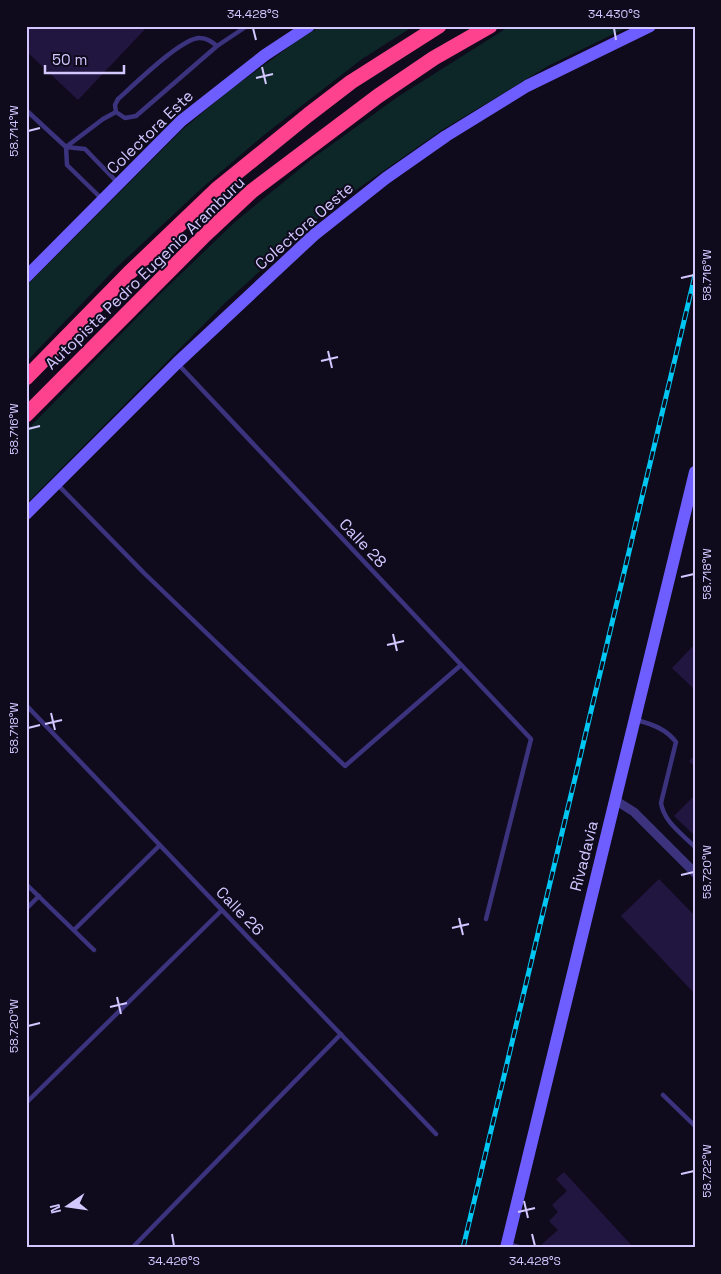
<svg xmlns="http://www.w3.org/2000/svg" width="721" height="1274" font-family="'Space Grotesk',sans-serif">
	<style>
		.green { fill: #0d2627 }
		.building { fill: #21163f }
		.lines { fill: none; stroke-linecap: round; stroke-linejoin: round }
		.lane { stroke: #3c337e; stroke-width: 4.5 }
		.street { stroke: #3c337e; stroke-width: 9 }
		.secondary { stroke: #6f5eff; stroke-width: 12 }
		.highway { stroke: #ff428d; stroke-width: 15 }
		.rail-casing { stroke: #00c6f2; stroke-width: 5 }
		.rail { stroke: #0f0b1d; stroke-width: 3; stroke-dasharray: 9; stroke-linecap: butt }
		.ticks { fill: none; stroke: #d2c7ff; stroke-width: 2 }
		.labels { text-anchor: middle; dominant-baseline: central; stroke-width: 4; stroke-linejoin: round; paint-order: stroke }
		.street-label { font-size: 16px; fill: #d2c7ff; stroke: #0f0b1d }
		.neatline { fill: none; stroke: #d2c7ff; stroke-width: 2 }
		.ticks-label { font-size: 12px; text-anchor: middle; fill: #d2c7ff }
	</style>
	<rect width="100%" height="100%" fill="#0f0b1d"/>
	<path class="green" d="M321,26H414L362,59L264,135L202,188L116,268L26,362V286L183,129L230,90L297,41Z
		M510,26H630L548,66L442,130L326,211L226,302L26,504V431L161,293L236,221L313,158L399,96Z"/>
	<path class="building" d="M26,26H148L78,100L26,51Z
		M695,644V690L672,668Z
		M695,755V767L689,761Z
		M695,795V836L674,816Z
		M659,879L695,916V994L621,916Z
		M564,1172L634,1248H546L542,1244L558,1230L549,1221L558,1212L552,1205L567,1191L556,1179Z"/>
	<g class="lines">
		<path class="lane" d="M26,110L66,147L85,149L118,183
			M116,112L125,118L136,116L217,46L247,26
			M116,112L115,105L118,99C133,86 182,37 200,38C207,38 212,42 217,46
			M66,147L67,165L102,199
			M66,147L103,119L116,112
			M178,364L531,739L486,919
			M58,485L144,573L345,766L461,665
			M26,705L436,1134
			M636,720C652,724 666,729 676,742L661,803C664,822 682,834 695,847
			M26,884L94,950
			M26,909L39,896
			M74,930L160,845
			M663,1095L695,1126
			M26,1103L222,910
			M508,1244L522,1248
			M132,1248L341,1034"/>
		<path class="street" d="M615,800L634,812L695,873"/>
		<path class="secondary" d="M26,277L181,121L265,55L309,26
			M26,514L177,363L314,235L386,178L446,136L527,86L650,26
			M506,1248L695,472"/>
		<path class="highway" d="M26,378L129,273L218,188L308,115L351,82L439,26
			M26,415L205,235L252,191L378,96L434,58L490,26"/>
		<defs>
			<path id="rail" d="M463,1248L695,275"/>
		</defs>
		<use href="#rail" class="rail-casing"/>
		<use href="#rail" class="rail"/>
	</g>
	<path class="ticks" d="M253,28L256,40M614,28L616,40M262,67L266,84M256,78L273,74M28,131L40,128M681,278L694,275M328,351L332,368M321,361L338,357M28,429L40,426M681,577L694,574M393,634L397,651M387,645L404,641M51,713L55,730M45,724L62,720M28,728L40,725M681,875L694,872M459,918L463,935M452,928L469,924M117,997L121,1014M110,1007L127,1003M28,1026L40,1023M681,1174L694,1171M524,1201L528,1218M518,1212L535,1208M172,1234L174,1246M532,1234L535,1246"/>
	<g class="labels">
		<g class="street-label">
			<text transform="translate(150 132) rotate(-44)">Colectora Este</text>
			<text transform="translate(304 226) rotate(-41)">Colectora Oeste</text>
			<text transform="translate(145 273) rotate(-44)">Autopista Pedro Eugenio Aramburu</text>
			<text transform="translate(363 543) rotate(47)">Calle 28</text>
			<text transform="translate(584 856) rotate(-76)">Rivadavia</text>
			<text transform="translate(240 911) rotate(46)">Calle 26</text>
		</g>
	</g>
	<rect width="721" height="1274" fill="none" stroke="#0f0b1d" stroke-width="55"/>
	<g transform="translate(68 1206) rotate(257)" stroke="#0f0b1d" stroke-width="4" paint-order="stroke">
	<path d="M0-4L9 19L0 12L-9 19Z" fill="#d2c7ff"/>
	<text y="-8" font-size="14" font-weight="bold" text-anchor="middle" fill="#d2c7ff">N</text>
	</g>
	<path d="M45 65v8h79v-8" fill="none" stroke="#d2c7ff" stroke-width="2.5"/>
	<text x="52" y="65" font-size="15" fill="#d2c7ff" stroke="#0f0b1d" stroke-width="4" paint-order="stroke">50 m</text>
	<rect x="28" y="28" width="666" height="1218" class="neatline"/>
	<g class="ticks-label">
		<text x="253" y="18">34.428°S</text>
		<text x="614" y="18">34.430°S</text>
		<text transform="translate(14 131) rotate(-90)" y="4">58.714°W</text>
		<text transform="translate(707 275) rotate(-90)" y="4">58.716°W</text>
		<text transform="translate(14 429) rotate(-90)" y="4">58.716°W</text>
		<text transform="translate(707 574) rotate(-90)" y="4">58.718°W</text>
		<text transform="translate(14 728) rotate(-90)" y="4">58.718°W</text>
		<text transform="translate(707 872) rotate(-90)" y="4">58.720°W</text>
		<text transform="translate(14 1026) rotate(-90)" y="4">58.720°W</text>
		<text transform="translate(707 1171) rotate(-90)" y="4">58.722°W</text>
		<text x="174" y="1265">34.426°S</text>
		<text x="535" y="1265">34.428°S</text>
	</g>
</svg>
